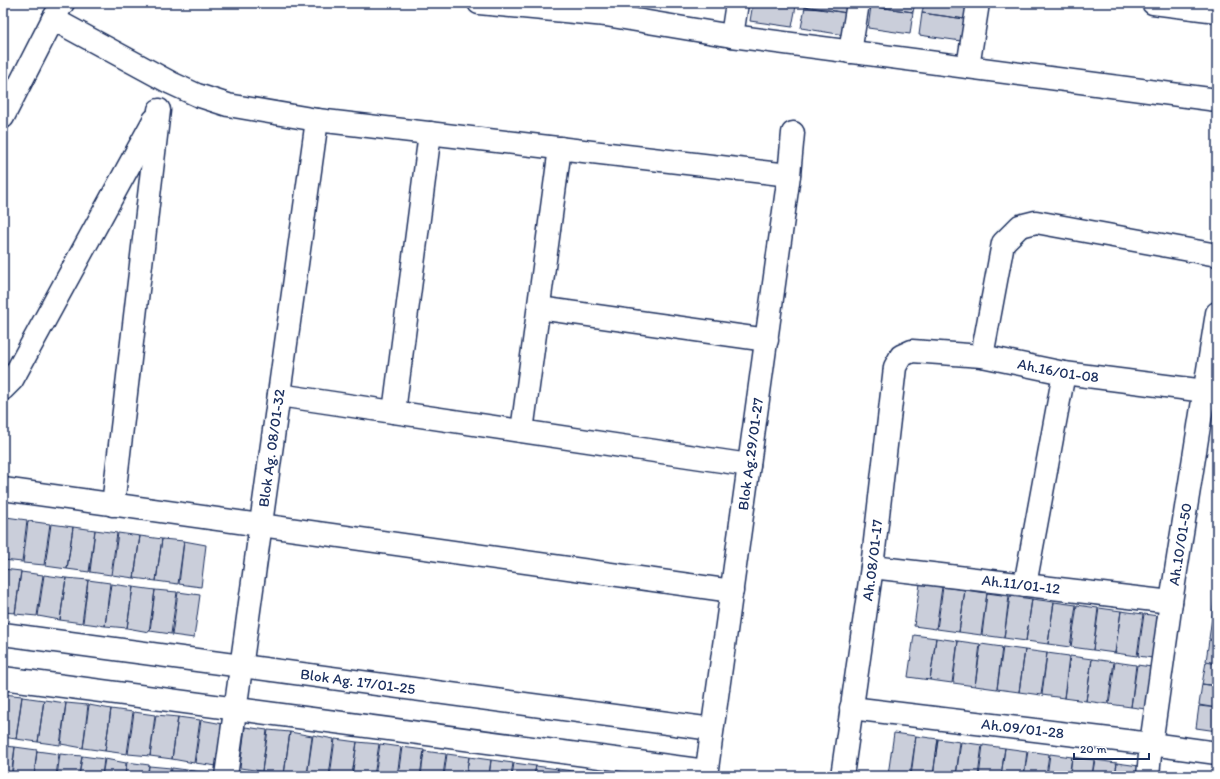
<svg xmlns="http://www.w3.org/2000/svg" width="1220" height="779" font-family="Itim,sans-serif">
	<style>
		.building { fill: #caceda; stroke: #1b2f5e }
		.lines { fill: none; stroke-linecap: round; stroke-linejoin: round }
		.minor-casing { stroke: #1b2f5e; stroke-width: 25 }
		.minor { stroke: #fff; stroke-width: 22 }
		.labels { text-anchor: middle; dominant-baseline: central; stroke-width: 3.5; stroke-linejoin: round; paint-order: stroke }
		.street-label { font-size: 15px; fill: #1b2f5e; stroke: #fff }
	</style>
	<rect width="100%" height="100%" fill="#fff"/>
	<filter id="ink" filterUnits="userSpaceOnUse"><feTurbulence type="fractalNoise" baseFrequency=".025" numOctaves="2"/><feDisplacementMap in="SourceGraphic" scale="8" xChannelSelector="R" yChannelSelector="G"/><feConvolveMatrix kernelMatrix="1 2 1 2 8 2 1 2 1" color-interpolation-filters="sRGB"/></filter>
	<g filter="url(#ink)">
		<path class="building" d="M753,3H777L796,6L792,27L750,21Z
			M805,3H848L847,13L805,6Z
			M871,3H915L913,12L871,6Z
			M924,3H967L965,19L922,13Z
			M871,6L913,12L910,34L868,28Z
			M805,7L847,13L844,35L801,28Z
			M922,13L965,19L961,41L919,35Z
			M6,517L27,520L22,562L3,560V539Z
			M28,521L50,524L44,565L23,563Z
			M51,524L73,527L67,569L45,566Z
			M73,527L95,530L89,572L67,569Z
			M95,530L117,533L111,575L90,572Z
			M118,533L140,536L134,578L112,575Z
			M140,536L162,539L156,581L134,578Z
			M162,539L184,541L178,584L156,581Z
			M184,541L206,545L201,587L179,584Z
			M3,569L21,571L15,613L3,612Z
			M21,572L43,575L37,616L15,614Z
			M44,575L66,578L60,620L38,616Z
			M66,578L88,580L82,623L60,620Z
			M88,580L110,583L105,626L83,623Z
			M111,584L133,587L127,628L105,626Z
			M920,584L942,587L936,629L914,626Z
			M133,587L155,590L149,632L127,628Z
			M943,587L965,590L959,632L937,629Z
			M155,590L177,592L171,634L150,631Z
			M965,590L987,593L981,635L959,632Z
			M178,592L200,595L194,638L172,635Z
			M987,593L1009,596L1004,638L982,635Z
			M1215,595L1217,596V618L1212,617Z
			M1010,596L1032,599L1026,641L1004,638Z
			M1032,599L1054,602L1048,644L1026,641Z
			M1054,602L1076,605L1070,647L1048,644Z
			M1077,605L1098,608L1093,650L1071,647Z
			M1099,608L1121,611L1115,653L1093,650Z
			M1121,611L1143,614L1137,656L1115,653Z
			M1144,614L1165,617L1160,659L1138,656Z
			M1212,617L1217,618V640L1209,639Z
			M914,635L936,638L930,680L908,677Z
			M936,638L958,641L952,683L930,680Z
			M1209,640L1217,641V663L1206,661Z
			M958,641L980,644L975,686L953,683Z
			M981,644L1002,647L997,689L975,686Z
			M1003,647L1025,650L1019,692L997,689Z
			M1025,650L1047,653L1041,695L1019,692Z
			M1047,653L1069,656L1064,698L1042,695Z
			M1070,656L1092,659L1086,701L1064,698Z
			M1092,659L1114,662L1108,704L1086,701Z
			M1115,662L1136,665L1131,707L1109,704Z
			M1206,662L1217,664V686L1202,684Z
			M1137,665L1159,668L1153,710L1131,707Z
			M1202,684L1217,686V708L1199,705Z
			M3,694L22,696L16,739L3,737Z
			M22,697L44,700L38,742L16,739Z
			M44,700L66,703L60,745L38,742Z
			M66,703L88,705L83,748L61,744Z
			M89,705L111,709L105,751L83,748Z
			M1199,706L1217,708V731L1196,728Z
			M111,709L133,712L127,754L105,751Z
			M134,712L155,715L150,756L128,754Z
			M156,715L178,717L172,759L150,756Z
			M178,717L200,720L194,763L172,759Z
			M201,720L223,724L217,766L195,763Z
			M245,727L267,730L262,771L240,768Z
			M268,730L290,732L284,774L262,771Z
			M290,732L312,736L307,776L284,775Z
			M894,733L916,736L910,776L888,775Z
			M313,735L334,739L329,776H307Z
			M916,736L938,739L933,776H911Z
			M335,739L357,742L352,776H330Z
			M938,739L960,742L956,776H933Z
			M357,742L379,744L374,776H352Z
			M961,742L982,745L978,776H956Z
			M380,744L401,747L397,776H375Z
			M983,745L1005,748L1001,776H979Z
			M3,746L15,747L11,776H3Z
			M15,747L37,750L34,776H12Z
			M402,747L424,750L420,776H398Z
			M1005,748L1027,751L1024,776H1001Z
			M37,751L59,754L56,776H34Z
			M424,751L446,754L443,776H421Z
			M1028,751L1049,754L1046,776H1024Z
			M60,754L82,756L79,776H57Z
			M447,754L469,757L466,776H444Z
			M1050,754L1072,757L1069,776H1047Z
			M82,756L104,759L102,776H79Z
			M469,757L491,760L489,776H466Z
			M1072,757L1094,760L1092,776H1070Z
			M105,759L126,763L125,776H102Z
			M491,760L513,763L511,776H489Z
			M1095,760L1117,763L1115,776H1092Z
			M127,762L149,765L147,776H125Z
			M514,763L536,766L534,776H512Z
			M1117,763L1139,766L1138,776H1115Z
			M149,766L171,768L170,776H148Z
			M536,766L558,769L557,776H534Z
			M172,768L194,771L193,776H171Z
			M558,769L580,772V776H557Z
			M194,771L216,774V776H193Z
			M581,772L602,775V776H580Z"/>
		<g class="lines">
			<defs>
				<g id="minor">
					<path d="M479,3L606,15L732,36L1217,100"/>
					<path d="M1153,3L1217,11"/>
					<path d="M53,19L171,83L197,95L228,105L317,120L789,175"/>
					<path d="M732,36L737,3"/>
					<path d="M850,52L858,3"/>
					<path d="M968,67L978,3"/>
					<path d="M3,117L53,19L63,3"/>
					<path d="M539,308L767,340"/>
					<path d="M982,356L1003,243L1020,226L1036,222L1217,255"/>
					<path d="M3,389L12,380L154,120"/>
					<path d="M279,395L749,465"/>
					<path d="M394,412L430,133"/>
					<path d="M522,431L560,148"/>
					<path d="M3,489L732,591"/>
					<path d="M113,505L159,110"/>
					<path id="s1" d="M872,567L1171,602"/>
					<path d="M1025,585L1064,373"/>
					<path id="s2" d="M3,634L712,729"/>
					<path d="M3,678L706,771"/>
					<path id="s3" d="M851,708L1151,744L1217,753"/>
					<path id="s4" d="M226,776L317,120"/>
					<path id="s5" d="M706,776L789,175L793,133"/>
					<path id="s6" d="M842,776L872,567L895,367L901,356L912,351L982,356L1064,373L1205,391"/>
					<path id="s7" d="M1148,776L1151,744L1171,602L1217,313"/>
				</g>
			</defs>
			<use href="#minor" class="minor-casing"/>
			<use href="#minor" class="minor"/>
		</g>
	</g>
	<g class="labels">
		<g class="street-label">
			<text stroke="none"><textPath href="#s6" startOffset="585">Ah.16/01-08</textPath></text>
			<text stroke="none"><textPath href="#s4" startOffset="331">Blok Ag. 08/01-32</textPath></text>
			<text stroke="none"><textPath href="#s5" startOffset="325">Blok Ag.29/01-27</textPath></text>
			<text stroke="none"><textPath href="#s7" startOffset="234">Ah.10/01-50</textPath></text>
			<text stroke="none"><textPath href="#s6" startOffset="218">Ah.08/01-17</textPath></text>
			<text stroke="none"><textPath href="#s1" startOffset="150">Ah.11/01-12</textPath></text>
			<text stroke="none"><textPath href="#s2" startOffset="358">Blok Ag. 17/01-25</textPath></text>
			<text stroke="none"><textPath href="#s3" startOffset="173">Ah.09/01-28</textPath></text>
		</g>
	</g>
	<rect width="1220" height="779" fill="none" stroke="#fff" stroke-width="16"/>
	<rect x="8" y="8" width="1204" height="763" fill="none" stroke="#1b2f5e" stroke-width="1.5" filter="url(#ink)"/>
	<path d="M1074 753v6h75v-6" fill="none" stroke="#1b2f5e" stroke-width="2"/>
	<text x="1080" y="753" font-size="12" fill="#1b2f5e" stroke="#ffffff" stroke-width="3" paint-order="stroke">20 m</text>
</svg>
